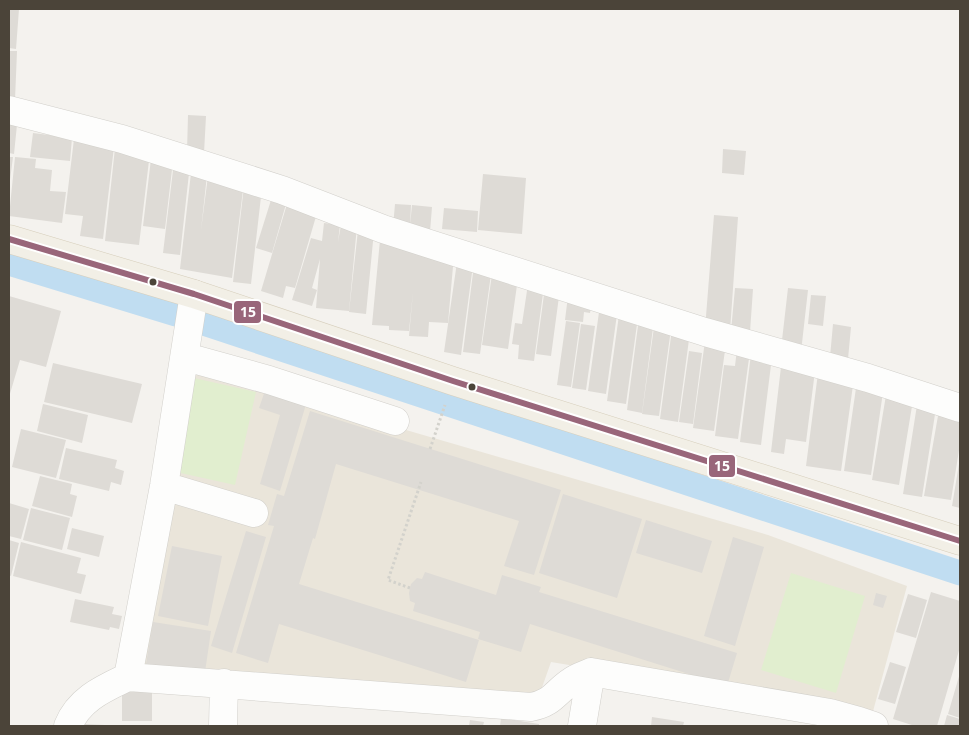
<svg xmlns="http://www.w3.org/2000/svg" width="969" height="735" font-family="'Noto Sans',sans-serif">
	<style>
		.education { fill: #eae5da }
		.green { fill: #e1eecf }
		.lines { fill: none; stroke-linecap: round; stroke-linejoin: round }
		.canal { stroke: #c0ddf1; stroke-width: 25 }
		.building { fill: #dedbd6 }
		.minor-casing { stroke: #d2d0cb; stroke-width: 29 }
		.major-casing { stroke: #d6cebb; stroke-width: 29 }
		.path { stroke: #d3d2cc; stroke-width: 3; stroke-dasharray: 2.5 2.5; stroke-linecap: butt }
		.minor { stroke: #fdfdfc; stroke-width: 28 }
		.major { stroke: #f2efe6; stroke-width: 28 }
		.bus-1-casing { stroke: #fff; stroke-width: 10 }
		.bus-1 { stroke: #99667a; stroke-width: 6 }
		.bus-dot { fill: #4b4439; stroke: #fff; stroke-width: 2 }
		.line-badge { stroke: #fff; stroke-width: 2 }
		.badge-label { font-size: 14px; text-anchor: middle; font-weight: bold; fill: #fff }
	</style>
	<rect width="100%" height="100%" fill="#f4f2ee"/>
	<path class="education" d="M196,369L768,535L907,586L872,715L551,662L539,696L136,671Z"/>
	<path class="green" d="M194,378L256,392L235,485L176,472Z
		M791,573L865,596L836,693L761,670Z"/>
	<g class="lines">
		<path class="canal" d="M9,263L176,314L960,573"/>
	</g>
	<path class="building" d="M9,9H19L16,49L9,48Z
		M9,51H17L15,100H9Z
		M9,114L18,115L14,154L9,153Z
		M188,115L206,116L204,153L187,152Z
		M33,133L72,138L70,161L30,157Z
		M74,139L114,147L103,239L80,236L83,216L65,214Z
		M115,148L150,152L139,245L105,241Z
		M723,149L746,151L744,175L722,173Z
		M9,157H13L10,180H9Z
		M15,157L36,159L35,168L52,170L50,191L66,192L62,223L9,216Z
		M151,159L173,161L165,229L143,226Z
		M174,162L190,164L180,255L163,253Z
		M191,173L207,175L201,230L208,176L244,182L232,278L180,269Z
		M483,174L526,178L522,234L478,230Z
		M244,186L262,188L251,284L233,282Z
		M271,200L286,204L272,253L256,248Z
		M287,204L317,213L295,288L286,286L283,298L261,291Z
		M395,204L411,205L410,226L412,205L432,207L430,232L393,227Z
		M444,208L478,211L477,232L442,229Z
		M714,215L738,217L730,331L705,329Z
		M324,223L340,225L338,242L341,225L357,226L349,311L316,308L320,259L312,288L317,290L312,306L292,300L311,238L322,241Z
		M358,230L374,231L366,314L349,312Z
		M380,240L397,241L394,266L397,241L454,255L448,323L429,322L428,337L409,336L413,292L409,331L389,330V326L372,325Z
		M457,262L473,265L461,355L444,352Z
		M474,265L492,267L480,354L463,352Z
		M492,274L518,278L508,349L482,345Z
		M528,284L544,286L534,361L518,359L519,345L512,344L515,323L522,324Z
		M545,287L560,289L551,356L536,354Z
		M735,288L753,289L750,332L731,331Z
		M788,288L808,290L801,352L781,349Z
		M811,295L826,296L823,326L808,324Z
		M9,296L61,311L46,367L20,360L9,397Z
		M568,296L592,299L590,313L584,312L583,322L565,320Z
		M600,305L618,307L606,394L588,391Z
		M619,315L638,317L626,404L607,401Z
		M639,318L654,320L642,413L627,410Z
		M566,321L580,323L571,387L557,385Z
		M581,324L595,326L586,390L572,388Z
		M833,324L851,327L848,359L830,357Z
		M654,327L671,329L659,416L642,414Z
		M672,329L690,332L678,422L660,419Z
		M705,341L726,343L714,431L693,428Z
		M737,349L750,351L738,439L715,436L724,365L735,366Z
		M689,351L702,353L693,424L679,422Z
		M751,354L763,355L762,363L771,365L761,445L740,442Z
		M53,363L142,384L132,423L44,402Z
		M781,367L815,371L806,442L786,439L784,454L771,452Z
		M818,373L854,378L841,471L806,466Z
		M266,388L307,401L280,491L260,484L280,415L259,408Z
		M856,388L883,392L871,475L844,471Z
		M886,395L913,400L899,485L872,480Z
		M43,404L88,415L82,443L37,431Z
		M917,405L936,408L922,497L903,494Z
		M939,410L960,413V444L951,500L924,496Z
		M310,411L561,490L534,575L504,566L519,521L336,464L315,539L313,538L299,584L479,640L466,682L279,624L268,663L236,653L274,526L268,525L277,494L284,496Z
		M21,429L66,440L56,478L12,467Z
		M66,448L117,460L115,468L124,471L121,485L111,482L109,491L59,479Z
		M959,464H960V508L952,506Z
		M40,476L72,484L70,494L77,496L72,517L32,506Z
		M563,494L642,519L617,598L539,573Z
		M9,503L29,509L21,539L9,536Z
		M31,508L70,518L62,550L23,540Z
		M646,520L712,541L702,573L636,553Z
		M72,528L104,536L99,557L67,549Z
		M246,531L266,537L232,653L211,646Z
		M733,537L764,547L735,646L704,636Z
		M9,540L19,543L11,576L9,575Z
		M21,542L81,558L77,573L86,575L81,594L13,576Z
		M172,546L222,556L208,626L158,616Z
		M425,572L496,595L502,575L541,587L539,592L737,653L727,686L530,624L521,652L478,639L480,632L413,611L415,603L410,601L409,593L411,584L417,578L422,579Z
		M931,592L960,601V647L937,726H915L893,719Z
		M876,593L887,596L883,608L873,605Z
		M908,594L927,600L916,638L896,632Z
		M75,599L114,607L112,614L122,616L119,629L110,627L109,630L70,622Z
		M153,622L211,631L205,672L146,664Z
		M890,662L906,667L895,704L878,699Z
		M960,673V718L948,714Z
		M122,686H152V721H122Z
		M947,715L960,719V726H944Z
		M652,717L684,722L683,726H651Z
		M501,718L539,724V726H500Z
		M470,720L484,722L483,726H469Z
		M85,724L105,725V726H85Z"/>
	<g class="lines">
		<defs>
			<path id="minor" d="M9,110L122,139L282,190L383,229L705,332L868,378L960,408
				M186,357L269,380L395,421
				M164,486L254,513
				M128,677L164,486L194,294
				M68,726C79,699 103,689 128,677L531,707C553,703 555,692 572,681C577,677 585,675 591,672L830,713L859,721L874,726
				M223,726L224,683
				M582,726L591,672"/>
			<path id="major" d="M9,239L194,294L453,381L960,541"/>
		</defs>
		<use href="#minor" class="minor-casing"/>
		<use href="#major" class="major-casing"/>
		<path class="path" d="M430,449L445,405
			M410,588L388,580L421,482"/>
		<use href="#minor" class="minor"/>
		<use href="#major" class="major"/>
		<defs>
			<path id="bus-1" d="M9,239L194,294L453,381L960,541"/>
		</defs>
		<use href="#bus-1" class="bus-1-casing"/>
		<use href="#bus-1" class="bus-1"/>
	</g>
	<g class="bus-dot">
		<circle cx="153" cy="282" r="4.5"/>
		<circle cx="472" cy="387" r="4.5"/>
	</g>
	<g class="line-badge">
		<rect x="233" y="300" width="29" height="24" rx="5" fill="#99667a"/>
		<rect x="708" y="454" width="28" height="24" rx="5" fill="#99667a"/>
	</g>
	<g class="badge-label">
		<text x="248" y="317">15</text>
		<text x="722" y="471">15</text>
	</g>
	<rect width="969" height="735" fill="none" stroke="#4b4439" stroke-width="20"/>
</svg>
